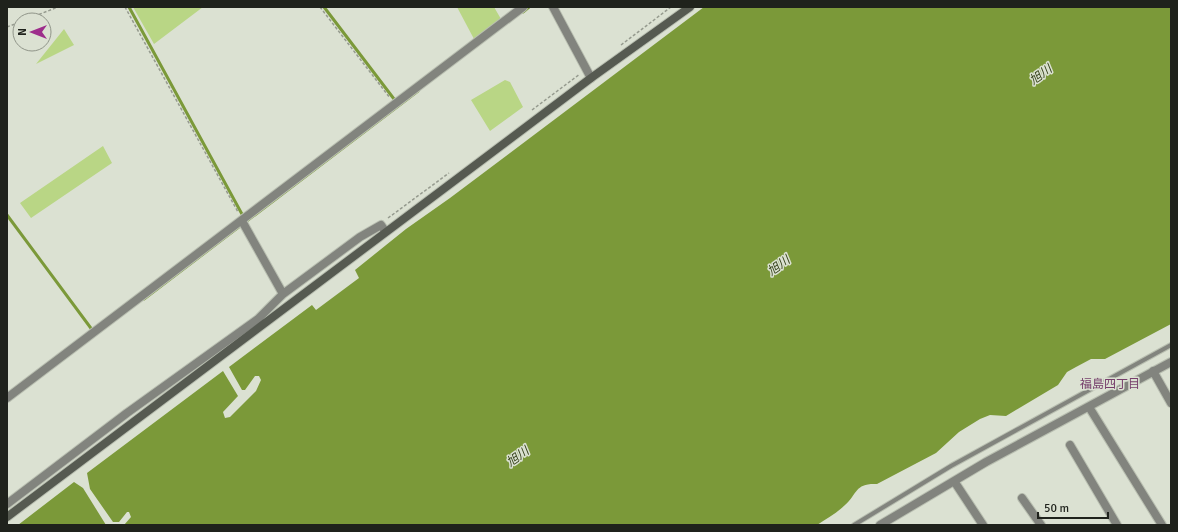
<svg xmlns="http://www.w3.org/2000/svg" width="1178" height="532" font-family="Signika,'Noto Sans JP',sans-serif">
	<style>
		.green { fill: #b9d685 }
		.water { fill: #7b9939 }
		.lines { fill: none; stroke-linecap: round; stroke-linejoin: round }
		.stream { stroke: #7b9939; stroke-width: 3 }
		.lane-casing { stroke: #b9bfb1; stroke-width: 6 }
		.street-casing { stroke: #b9bfb1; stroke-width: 10 }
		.secondary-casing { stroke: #b9bfb1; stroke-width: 10 }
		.path { stroke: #959a8e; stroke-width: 1.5; stroke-dasharray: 3 2; stroke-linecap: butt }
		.lane { stroke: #82847e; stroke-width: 4 }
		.street { stroke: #82847e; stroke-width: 8 }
		.secondary { stroke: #565a51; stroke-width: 8 }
		.labels { text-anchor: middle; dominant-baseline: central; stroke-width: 3; stroke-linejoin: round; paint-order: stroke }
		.water-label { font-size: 12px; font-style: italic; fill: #334018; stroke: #dbe1d2 }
		.neighbourhood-label { font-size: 12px; fill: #763e6b; stroke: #dbe1d2 }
	</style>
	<rect width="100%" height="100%" fill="#dbe1d2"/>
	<path class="green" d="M133,7H203L154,44Z
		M457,7H494L501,19L474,39Z
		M64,29L74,45L36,64Z
		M505,80L510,82L523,107L490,131L471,100Z
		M103,146L112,163L31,218L20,203Z"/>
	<path class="water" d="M704,7H1171V324L1105,359H1091L1076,367L1067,372L1058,385L1006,416L990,415L980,419L959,432L936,453L877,484C855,483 858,493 845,505C837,513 826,519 817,525H124L131,517L129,512H127L119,522H113L90,489L87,473L223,371L238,396L223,412L225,418L230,417L256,391L261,380L259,376H255L245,390H242L229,367L312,305L316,310L359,278L355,270L406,229L450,198Z
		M74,482L83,488L106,525H18Z"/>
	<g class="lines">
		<path class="stream" d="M129,7L243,216
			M324,7L394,99
			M523,12L529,7
			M7,215L93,331
			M144,299L418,91"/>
		<defs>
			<path id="lane" d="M854,525L951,466L1171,345"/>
			<path id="street" d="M553,7L591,78
				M242,221L283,294
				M261,323L258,319L283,294L360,237L381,225L385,231
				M1153,371L1171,403
				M7,398L523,7
				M1089,407L1162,525
				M1070,445L1117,525
				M954,481L983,525
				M1022,498L1041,525
				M7,504L127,413L258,319
				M880,525L986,462L1171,362"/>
			<path id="secondary" d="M7,517L591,78L690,7"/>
		</defs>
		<use href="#lane" class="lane-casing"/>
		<use href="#street" class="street-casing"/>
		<use href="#secondary" class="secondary-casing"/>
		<path class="path" d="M125,7L238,212
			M320,7L390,98
			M25,20L58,7
			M7,27L20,22
			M621,45L671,7
			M532,110L580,74
			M388,218L449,173"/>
		<use href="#lane" class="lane"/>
		<use href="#street" class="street"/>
		<use href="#secondary" class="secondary"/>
	</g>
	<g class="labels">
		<g class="water-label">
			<text transform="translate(1041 75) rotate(-36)">旭川</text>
			<text transform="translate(779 266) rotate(-36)">旭川</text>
			<text transform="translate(518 457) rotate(-36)">旭川</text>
		</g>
		<g class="neighbourhood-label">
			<text x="1110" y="384">福島四丁目</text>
		</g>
	</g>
	<rect width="1178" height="532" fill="none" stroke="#1f221c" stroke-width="16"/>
	<g transform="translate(32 32) rotate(270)"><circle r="19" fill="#dbe1d2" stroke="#909589"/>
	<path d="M0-3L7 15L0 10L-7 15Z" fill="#9d2d8b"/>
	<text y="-6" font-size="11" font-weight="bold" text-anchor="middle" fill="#1f221c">N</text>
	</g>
	<path d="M1038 512v6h70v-6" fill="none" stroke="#1f221c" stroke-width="2"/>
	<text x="1044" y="512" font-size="12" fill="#1f221c" stroke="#dbe1d2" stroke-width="3" paint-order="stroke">50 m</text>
</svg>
